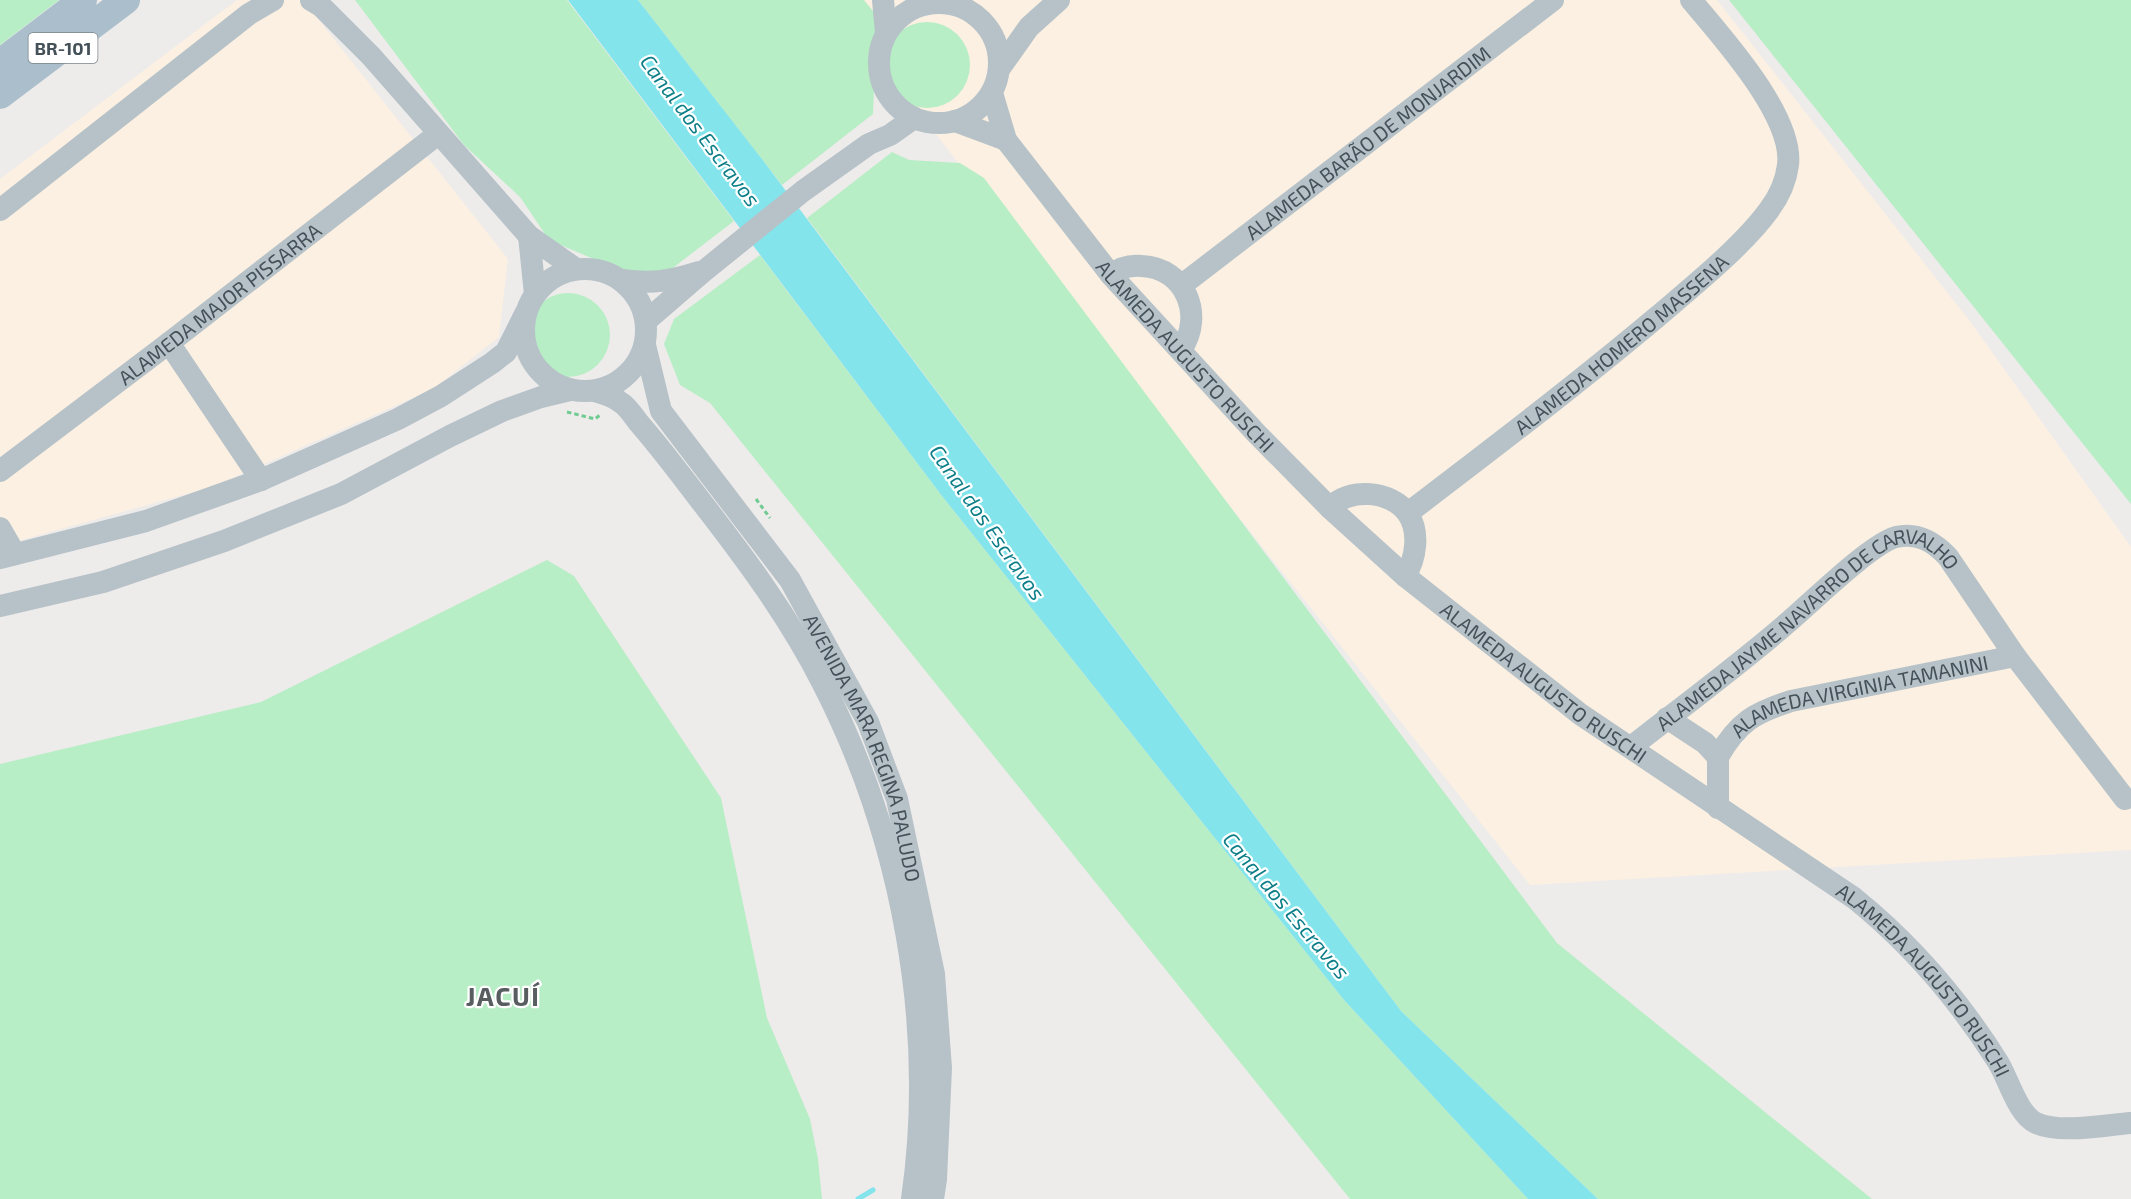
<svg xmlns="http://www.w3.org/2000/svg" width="2131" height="1199" font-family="'Exo 2',sans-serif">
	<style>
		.commercial { fill: #fbf0e2 }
		.green { fill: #b7eec5 }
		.water { fill: #84e4eb }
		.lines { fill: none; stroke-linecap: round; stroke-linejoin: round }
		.stream { stroke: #84e4eb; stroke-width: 5 }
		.path { stroke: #70cb92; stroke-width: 3; stroke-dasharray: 4.5 3; stroke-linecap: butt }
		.minor { stroke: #b6c2c8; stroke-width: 22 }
		.major { stroke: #aabfcb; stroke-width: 28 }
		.labels { text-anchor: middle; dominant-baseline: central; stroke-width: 4.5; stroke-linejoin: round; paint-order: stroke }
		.shield { fill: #fff; stroke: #7c858a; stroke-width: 1.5 }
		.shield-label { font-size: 18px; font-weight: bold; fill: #445158 }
		.street-label { font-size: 20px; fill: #445158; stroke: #fff }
		.water-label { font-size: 21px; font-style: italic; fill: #0c7e87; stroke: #fff }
		.district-label { font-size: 26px; font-weight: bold; letter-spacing: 1.5px; fill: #585d60; stroke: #fff }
	</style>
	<rect width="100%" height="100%" fill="#eeebeb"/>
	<path class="commercial" d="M237,0H303L508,259L499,337L433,389L212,487L0,546V179Z
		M833,0H1717L1969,320L2131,547V850L1530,885L956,160Z"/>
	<path class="green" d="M0,0H59L0,45Z
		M355,0H567L734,221L652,284L549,240L520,197L464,145Z
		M638,0H864L877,16L873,114L782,185Z
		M1729,0H2131V504Z
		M884 65a43 43 0 1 1 86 0a43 43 0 1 1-86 0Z
		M892,152L909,160L960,163L984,178L1557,943L1872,1199H1598L1401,1011L807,218Z
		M760,255L942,496L1344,1000L1528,1199H1350L710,403L680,385L664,344L674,319Z
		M526 335a42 42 0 1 1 84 0a42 42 0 1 1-84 0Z
		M547,560L574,576L721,798L767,1018L810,1119L818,1159L822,1199H0V764L261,702Z"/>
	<path class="water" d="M568,0H638L768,167L1401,1011L1598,1199H1528L1344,1000L942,496Z"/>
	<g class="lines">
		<path class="stream" d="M858,1199L873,1190"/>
		<path class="path" d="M567,412L595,419L600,415
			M756,499L770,518"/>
		<g class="minor">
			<path d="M311,0L321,6L371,56L529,236L576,269"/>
			<path d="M883,0L886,33"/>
			<circle cx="939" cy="63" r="60"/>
			<path d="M1000,68L1029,27L1059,0"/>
			<path id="s1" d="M992,93L1006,140L1111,275L1256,433L1330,508L1405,576L1580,714L1854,898C1911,944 1959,1000 1998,1062C2008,1078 2018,1115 2036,1123C2060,1134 2105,1125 2131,1123"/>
			<path d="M955,121L1006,140"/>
			<path d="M0,210L249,14L273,0"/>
			<path d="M529,236L535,294"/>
			<circle cx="585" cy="330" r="61"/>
			<path d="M1111,275C1120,267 1130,265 1142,266C1185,268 1205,315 1181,350"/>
			<path d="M622,280C652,284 671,281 699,272"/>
			<path id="s2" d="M1182,285L1553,0"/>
			<path d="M646,321L704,271L803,191L869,144L890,135L914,118"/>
			<path d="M169,343L261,480"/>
			<path id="s3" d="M645,345L661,411L790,580L868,722L897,799L934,974L941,1068L936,1179L933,1199"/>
			<path d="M595,391C603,394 613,396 620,402C627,406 633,415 638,422C660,447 680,474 700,500C745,558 789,617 822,682C902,837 937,1026 912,1199"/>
			<path id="s4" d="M0,471L169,343L438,134"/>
			<path d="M1330,508C1348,487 1392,490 1408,514C1420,532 1416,559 1405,576"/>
			<path id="s5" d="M1408,513C1492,449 1576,385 1657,317C1692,287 1742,247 1769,210C1778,198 1786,181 1788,165C1794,116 1721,36 1691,0"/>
			<path d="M0,528L15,554"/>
			<path d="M0,558L146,521L261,480L398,419L441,396L492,363L506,352L525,314"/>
			<path d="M0,606L103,582L224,541L341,494L450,436L502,411L541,397L570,390"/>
			<path d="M1667,718L1705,743L1718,757V808"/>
			<path id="s6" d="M1631,747C1682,707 1735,668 1785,625C1809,605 1870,544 1896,537C1918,532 1934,542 1948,557L2015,656L2125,799"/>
			<path id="s7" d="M1718,757C1738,722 1754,713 1791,701L2015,656"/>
		</g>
		<path class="major" d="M0,63L83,0
			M0,95L126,0"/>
	</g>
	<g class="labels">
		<rect class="shield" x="28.5" y="33" width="69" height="30" rx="4.5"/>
		<g class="shield-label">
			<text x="63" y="48">BR-101</text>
		</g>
		<g class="street-label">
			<text stroke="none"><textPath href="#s2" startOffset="234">ALAMEDA BARÃO DE MONJARDIM</textPath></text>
			<text stroke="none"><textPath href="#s4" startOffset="276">ALAMEDA MAJOR PISSARRA</textPath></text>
			<text stroke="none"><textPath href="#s5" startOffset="272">ALAMEDA HOMERO MASSENA</textPath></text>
			<text stroke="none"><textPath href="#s1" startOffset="330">ALAMEDA AUGUSTO RUSCHI</textPath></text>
			<text stroke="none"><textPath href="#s6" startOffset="222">ALAMEDA JAYME NAVARRO DE CARVALHO</textPath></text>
			<text stroke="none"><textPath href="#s1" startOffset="816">ALAMEDA AUGUSTO RUSCHI</textPath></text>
			<text stroke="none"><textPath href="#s7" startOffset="162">ALAMEDA VIRGINIA TAMANINI</textPath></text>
			<text stroke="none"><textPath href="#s3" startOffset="465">AVENIDA MARA REGINA PALUDO</textPath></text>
			<text stroke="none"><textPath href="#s1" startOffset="1302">ALAMEDA AUGUSTO RUSCHI</textPath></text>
		</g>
		<g class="water-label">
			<text transform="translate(701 130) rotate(53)">Canal dos Escravos</text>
			<text transform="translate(988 522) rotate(55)">Canal dos Escravos</text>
			<text transform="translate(1287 905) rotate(50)">Canal dos Escravos</text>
		</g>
		<g class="district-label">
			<text x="503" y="995">JACUÍ</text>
		</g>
	</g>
</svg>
